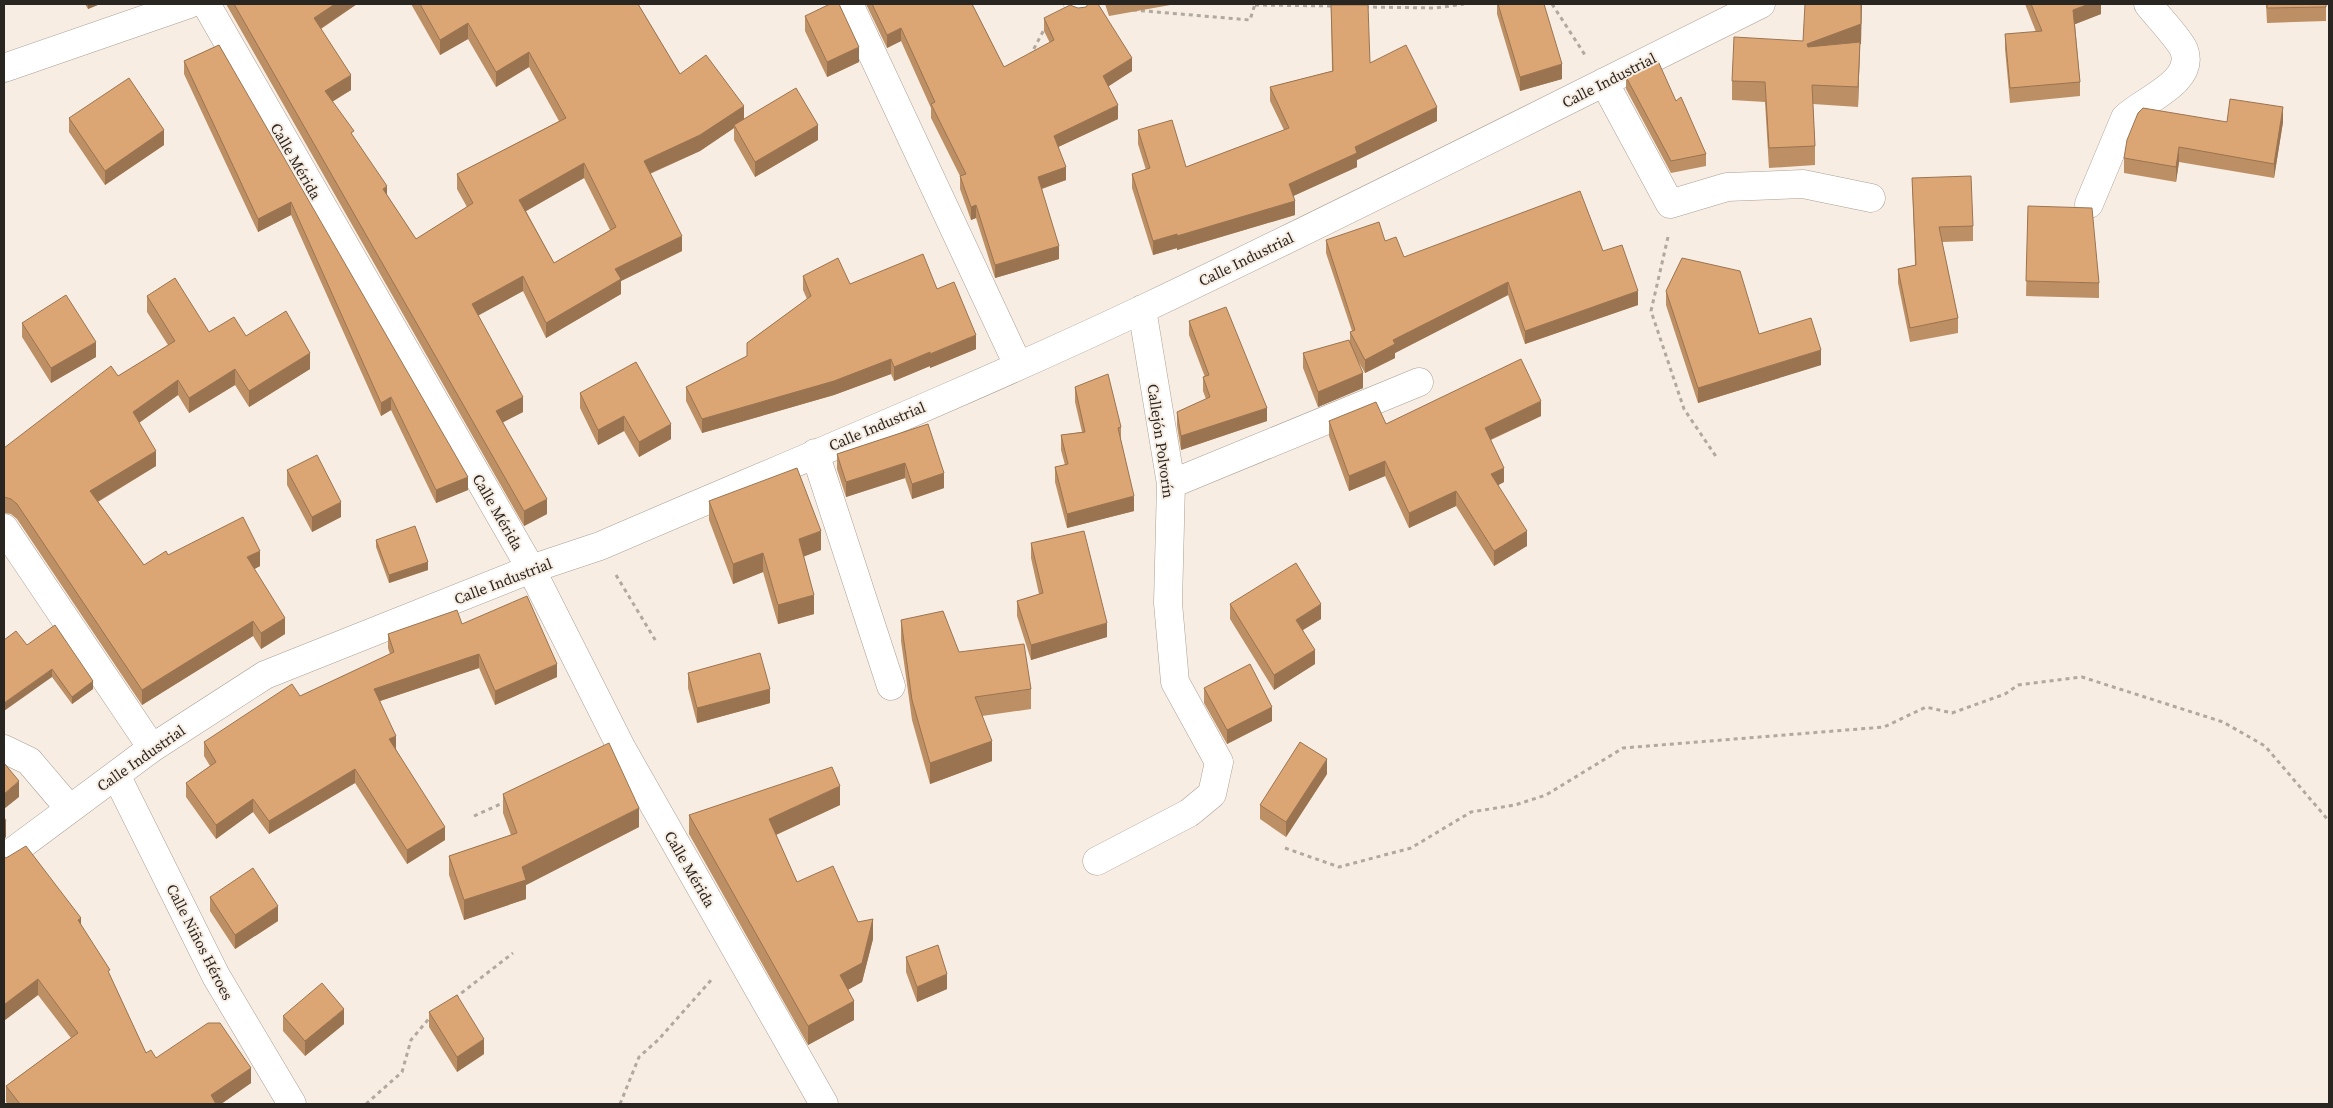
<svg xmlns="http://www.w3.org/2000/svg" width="2333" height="1108" font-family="'Source Serif 4',serif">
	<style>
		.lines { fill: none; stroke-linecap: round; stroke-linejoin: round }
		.minor-casing { stroke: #aa9f95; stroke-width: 29 }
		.path { stroke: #b1a89f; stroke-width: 3; stroke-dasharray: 4 4; stroke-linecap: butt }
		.minor { stroke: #fff; stroke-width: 28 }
		.wall { fill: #bd8f64; fill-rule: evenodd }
		.shaded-wall { fill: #9a7451 }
		.building { fill: #dca674; stroke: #9a7451; fill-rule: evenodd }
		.labels { text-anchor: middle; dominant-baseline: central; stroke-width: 4; stroke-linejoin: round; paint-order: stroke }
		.street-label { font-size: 15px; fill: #292521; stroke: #f8ede2 }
	</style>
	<rect width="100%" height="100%" fill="#f8ede2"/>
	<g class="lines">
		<defs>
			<path id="minor" d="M206,4L531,569L622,749L824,1104
				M849,4L1018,365
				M1078,4L1079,6
				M4,68L189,4
				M1604,82L1670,204L1727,187L1803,184L1871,198
				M2089,204L2125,118C2143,100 2196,82 2184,50C2179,38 2156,15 2148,4
				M815,453L891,686
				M1171,484L1419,382
				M4,528L152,748
				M4,749L29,761L69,808
				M116,775L216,976L292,1104
				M4,858L152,748L265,675L531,569L600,546C781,468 965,393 1143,309C1351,210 1556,106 1761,4
				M1097,861L1189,813L1212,794L1219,762L1175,682L1168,603L1171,484L1142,309"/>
		</defs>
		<use href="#minor" class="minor-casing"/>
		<path class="path" d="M1552,4L1585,55
			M1255,5L1334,6
			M1365,7L1436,8L1464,4
			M1133,10L1250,20L1255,4
			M1030,56L1046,26
			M1668,237L1651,311L1684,409L1717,458
			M616,575L657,643
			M474,816L505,802
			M1285,848L1339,867L1411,848L1471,812L1515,805L1546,795L1623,748L1884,727L1926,707L1952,713L2005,694L2018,685L2082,677L2223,722L2265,746L2329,821
			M455,998L513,953
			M366,1104L402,1072L411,1040L432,1015
			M620,1104L639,1057L658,1040L713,978"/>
		<use href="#minor" class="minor"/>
	</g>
	<path class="wall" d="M85,4H100L88,9Z
		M226,4H357L321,29L351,90L332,102L387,195L416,239L467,207L457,189V174L559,121L529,67L496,87L468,39L440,55L411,4H638L680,74L744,119L818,140L755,177L734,140V128L700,151L650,174L682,251L621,281V294L546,338L523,291L478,315L523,412L503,422L547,514L524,526ZM584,178L610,230L554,263L526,211Z
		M866,4H972L1004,67L1050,43L1044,31V18L1132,71L1108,86L1118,119L1058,147L1066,180L1042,189L1059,259L995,278L976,218L971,220L960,189V176L931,118V108L901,41L887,48Z
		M1105,4H1176L1109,16Z
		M1497,4H1544L1562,79L1520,91L1497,14Z
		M2025,4H2101V14L2075,24L2080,82V96L2010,103L2005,49V34L2036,32Z
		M2266,4H2326V21L2267,23Z
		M1331,5L1370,63L1437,121L1357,160V167L1293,196L1295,215L1177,250V248L1153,255L1132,188V174L1146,170L1138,144V130L1186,167L1284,130L1270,101V87L1332,71Z
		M805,16L859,62L827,77L805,31Z
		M1860,44L1858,107L1813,104L1815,146V165L1769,168L1765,102L1732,100V81L1861,44Z
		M219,45L468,490L436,503L391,410L381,416L291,215L258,232L184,74V61Z
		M1626,77L1676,101L1706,154V166L1671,173L1626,89Z
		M69,118L164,145L105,185L69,132Z
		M2227,122H2283L2274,178L2179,162L2176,182L2124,173V158Z
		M1912,178L1973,226V241L1942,242L1958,318V333L1910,342L1898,283V269L1915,265Z
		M2028,206L2099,283V298L2026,296Z
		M1326,240L1385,241L1404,257L1603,251L1638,305L1525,344L1508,295L1395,353V358L1365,373L1357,359L1363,388L1318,407L1303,368V353L1350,343V332L1352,331L1326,253Z
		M803,276L850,284L937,289L976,349L930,368V366L894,381L891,374L834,395L702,433L686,401V387L747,357V343L807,299L803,290Z
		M1666,291L1759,334L1821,365L1698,403L1666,305Z
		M147,296L209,332L246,336L310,369L249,407L235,385L189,413L178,395L139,423L156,466L98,502L144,565L168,555L260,566L254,569L285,634L261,649L253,636L142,705L17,519L11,514L4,513V448L168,345L147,312Z
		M1189,321L1267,421L1181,450L1177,426V412L1206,399L1203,391V377H1205L1189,335Z
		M22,323L96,357L51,383L22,337Z
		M1075,387L1121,427V440L1134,511L1067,528L1055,482V467L1065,465L1061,450V435L1082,432L1075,402Z
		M580,393L671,439L639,457L624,431L598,445L580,408Z
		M1541,416L1491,440L1504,482L1498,485L1527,546L1494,566L1456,506L1409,528L1385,476L1349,491L1329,436V421L1386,424Z
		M928,424L944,488L912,499L905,478L846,497L837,469V454Z
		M287,470L341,517L312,532L287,485Z
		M709,501L821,550L803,557L814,614L778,624L763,572L733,584L709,520Z
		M376,540L428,570L389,583L376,547Z
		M1031,543L1107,637L1031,660L1017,616V601L1039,594L1031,558Z
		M1230,604L1321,619L1303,630L1315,664L1274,690L1230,619Z
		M901,620L959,652L1031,689V709L982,716L992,761L930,784L912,720L901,641Z
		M462,624L557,677L495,705L479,668L380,701L396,749L445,840L407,864L355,783L269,834L253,812L216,839L186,797V783L210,766L204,756V742L390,654L388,648V634Z
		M27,645L93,689L72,704L52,677Z
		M688,673L770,703L697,723L688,688Z
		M1204,688L1272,721L1227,744L1204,703Z
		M1327,774L1286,837L1260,819V805Z
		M503,794L639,827L526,885V899L464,920L449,875V856L511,835L503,813Z
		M840,805L776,835L797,882L858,922L873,939L862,982L848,990L854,1020L808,1045L689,834V815Z
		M4,857L81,925L110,976L146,1053L156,1058L251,1083L221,1104H8L6,1102V1086L71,1038L38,995L5,1020L4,1019Z
		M210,897L278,921L235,949L210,911Z
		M906,957L947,989L917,1002L906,972Z
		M429,1012L484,1054L457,1072L429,1027Z
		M283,1016L344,1024L305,1056L283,1031Z"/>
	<path class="shaded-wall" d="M88,4H100L88,9Z
		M335,4H357L314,33V18Z
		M1861,4H1862L1861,44H1860L1858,107V87L1807,64V44Z
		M2089,4H2101V14L2073,25V10Z
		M468,23V39L440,55V40Z
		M901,28V41L887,48V35Z
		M859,47V62L827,77V62Z
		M529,52V67L496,87V72Z
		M1132,58V71L1103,90V76Z
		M1562,64V79L1520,91V77Z
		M351,75V90L325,106V91Z
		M1118,105V119L1054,149V136Z
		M744,106V122L734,125V128L700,151L644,176V161Z
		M1437,107V121L1357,160V167L1289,198V184L1355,147Z
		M2283,107V122L2274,178V164Z
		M818,125V140L755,177V162Z
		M164,130V145L105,185V171Z
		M2179,147V162L2176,182V167Z
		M584,163V178L519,215V200Z
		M1066,167V180L1038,190V177Z
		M387,186V202L383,189Z
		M1295,201V215L1177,250V236Z
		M291,202V215L258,232V219Z
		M976,205V218L971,220V207Z
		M1177,234V248L1153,255V241Z
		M682,236V251L621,281V294L546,338V323L615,269Z
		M1059,246V259L995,278V265Z
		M523,276V291L472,319V304Z
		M1508,282V295L1395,353V358L1365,373V360L1393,340Z
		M1638,291V305L1525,344V331Z
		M976,335V349L930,368V354Z
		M96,342V357L51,383V368Z
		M1821,350V365L1698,403V388Z
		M930,352V366L894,381V367Z
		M310,353V369L249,407V391Z
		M891,359V374L834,395L702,433V419Z
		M235,369V385L189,413V398Z
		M1363,373V388L1318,407V392Z
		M178,380V395L133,427V412Z
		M391,397V410L381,416V403Z
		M523,397V412L496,426V411Z
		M1541,401V416L1485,442V428Z
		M1267,408V421L1181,450V436Z
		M624,416V431L598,445V430Z
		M671,424V439L639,457V442Z
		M156,451V466L90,506V491Z
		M1385,461V476L1349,491V476Z
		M905,463V478L846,497V482Z
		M1504,468V482L1491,489V474Z
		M944,473V488L912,499V484Z
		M468,477V490L436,503V490Z
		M1456,491V506L1409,528V513Z
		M1134,496V511L1067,528V514Z
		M547,499V514L524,526V511Z
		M341,502V517L312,532V517Z
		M821,531V550L799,558V539Z
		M1527,531V546L1494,566V551Z
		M260,551V566L247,573V557Z
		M763,553V572L733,584V564Z
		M428,562V570L389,583V575Z
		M814,595V614L778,624V605Z
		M1321,604V619L1296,634V620Z
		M285,618V634L261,649V633Z
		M253,621V636L142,705V690Z
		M1107,623V637L1031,660V645Z
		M1315,650V664L1274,690V675Z
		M479,654V668L374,703V689Z
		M557,664V677L495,705V691Z
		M52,669V677L4,711V703Z
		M93,681V689L72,704V697Z
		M770,689V703L697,723V708Z
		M1272,707V721L1227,744V730Z
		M396,736V749L389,753V739Z
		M992,741V761L930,784V763Z
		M1327,759V774L1286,837V822Z
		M355,769V783L269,834V821Z
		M19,781V797L4,809V794Z
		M840,786V805L769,838V819Z
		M253,799V812L216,839V825Z
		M639,808V827L526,885V899L464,920V900L522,867Z
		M6,821V837L4,839V823Z
		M445,827V840L407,864V850Z
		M278,906V921L235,949V935Z
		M81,918V933L78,920Z
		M873,919V939L862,982L840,994V975Z
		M947,974V989L917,1002V987Z
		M38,979V995L5,1020V1004Z
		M854,1001V1020L808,1045V1026Z
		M344,1009V1024L305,1056V1041Z
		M484,1039V1054L457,1072V1057Z
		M251,1068V1083L221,1104H211V1095Z"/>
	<path class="building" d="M234,4H335L314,18L351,75L325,91L354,131L351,133L387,186L383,189L416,239L473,203L457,174L566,118L529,52L496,72L468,23L440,40L420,4H638L680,74L706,55L744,106L700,135L644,161L682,236L615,269L621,279L546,323L523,276L472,304L523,397L496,411L547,499L524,511ZM584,163L616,227L554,263L519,200Z
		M830,4H839L859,47L827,62L805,16Z
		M872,4H972L1004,67L1054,40L1044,18L1070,5L1078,8L1086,7L1088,4H1098L1132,58L1103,76L1118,105L1054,136L1066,167L1038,177L1059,246L995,265L976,205L971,207L960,176L966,174L931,104L935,102L901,28L887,35Z
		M1498,4H1544L1562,64L1520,77Z
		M1805,4H1861V24L1807,44L1808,47L1860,42L1858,87L1812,85L1815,146L1769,148L1765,82L1732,81L1734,37L1803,41Z
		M2031,4H2089L2073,10L2080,82L2010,88L2005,34L2042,31Z
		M2267,4H2326V7L2267,8Z
		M1331,5H1368L1370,63L1406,45L1437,107L1355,147L1357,153L1289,184L1295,201L1177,236V234L1153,241L1132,174L1150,168L1138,130L1172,120L1186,167L1289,128L1270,87L1333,71Z
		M219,45L468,477L436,490L391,397L381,403L291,202L258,219L184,61Z
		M1658,61L1676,101L1681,97L1706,154L1671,161L1626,77Z
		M129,78L164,130L105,171L69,118Z
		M796,88L818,125L755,162L734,125Z
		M2230,99L2283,107L2274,164L2179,147L2176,167L2124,158L2127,140L2138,113L2143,108L2227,122Z
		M1971,176L1973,226L1939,227L1958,318L1910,328L1898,269L1916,265L1912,178Z
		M1580,191L1603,251L1622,245L1638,291L1525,331L1508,282L1393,340L1395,344L1365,360L1350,332L1355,330L1326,240L1379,222L1385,241L1396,237L1404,257Z
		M2028,206L2092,208L2099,283L2026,281Z
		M923,254L937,289L954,282L976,335L930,354V352L894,367L891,359L834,381L702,419L686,387L747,356V343L811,296L803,276L838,258L850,284Z
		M1682,258L1740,271L1759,334L1811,318L1821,350L1698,388L1666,291Z
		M175,278L209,332L234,317L246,336L286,311L310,353L249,391L235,369L189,398L178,380L133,412L156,451L90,491L144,565L166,551L168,555L243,517L260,551L247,557L285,618L261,633L253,621L142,690L17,504L11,499L4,497V448L111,366L118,376L175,341L147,296Z
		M66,295L96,342L51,368L22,323Z
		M1226,307L1267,408L1181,436L1177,412L1210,397L1203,377L1209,375L1189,321Z
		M1349,340L1363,373L1318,392L1303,353Z
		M1521,359L1541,401L1485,428L1504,468L1491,474L1527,531L1494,551L1456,491L1409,513L1385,461L1349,476L1329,421L1376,402L1386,424Z
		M636,362L671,424L639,442L624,416L598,430L580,393Z
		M1108,374L1121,427L1118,428L1134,496L1067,514L1055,467L1068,464L1061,435L1085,432L1075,387Z
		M928,424L944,473L912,484L905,463L846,482L837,454Z
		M317,455L341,502L312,517L287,470Z
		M797,468L821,531L799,539L814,595L778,605L763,553L733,564L709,501Z
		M415,526L428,562L389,575L376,540Z
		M1084,531L1107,623L1031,645L1017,601L1043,593L1031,543Z
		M1296,563L1321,604L1296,620L1315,650L1274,675L1230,604Z
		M527,596L557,664L495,691L479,654L374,689L396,736L389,739L445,827L407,850L355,769L269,821L253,799L216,825L186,783L216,762L204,742L292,684L300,696L394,652L388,634L457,610L462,624Z
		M943,611L959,652L1024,644L1031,689L975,697L992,741L930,763L912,700L901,620Z
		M55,625L93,681L72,697L52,669L4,703V640L16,631L27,645Z
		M760,653L770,689L697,708L688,673Z
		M1250,664L1272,707L1227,730L1204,688Z
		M1300,742L1327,759L1286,822L1260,805Z
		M609,743L639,808L522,867L526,880L464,900L449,856L517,833L503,794Z
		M4,763L19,781L4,794Z
		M832,767L840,786L769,819L797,882L833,866L858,922L873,919L862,963L840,975L854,1001L808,1026L689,815Z
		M4,817L6,821L4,823Z
		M26,846L81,918L78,920L110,970L108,971L146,1053L151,1050L156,1058L208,1023H220L251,1068L211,1095L216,1104H20L6,1086L78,1033L38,979L5,1004L4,1003V857L6,858Z
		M253,868L278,906L235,935L210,897Z
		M938,945L947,974L917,987L906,957Z
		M322,983L344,1009L305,1041L283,1016Z
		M457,995L484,1039L457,1057L429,1012Z"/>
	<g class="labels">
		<g class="street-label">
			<text transform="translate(1609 80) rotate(-27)">Calle Industrial</text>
			<text transform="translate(296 161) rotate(60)">Calle Mérida</text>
			<text transform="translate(1246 259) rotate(-26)">Calle Industrial</text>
			<text transform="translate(877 426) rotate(-23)">Calle Industrial</text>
			<text transform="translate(1161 441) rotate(82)">Callejón Polvorín</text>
			<text transform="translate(498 512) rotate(60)">Calle Mérida</text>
			<text transform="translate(503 581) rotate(-21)">Calle Industrial</text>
			<text transform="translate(141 758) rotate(-35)">Calle Industrial</text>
			<text transform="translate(690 869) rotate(60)">Calle Mérida</text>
			<text transform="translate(200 942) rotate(63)">Calle Niños Héroes</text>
		</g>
	</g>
	<rect width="2333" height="1108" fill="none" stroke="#292521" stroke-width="10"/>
</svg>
